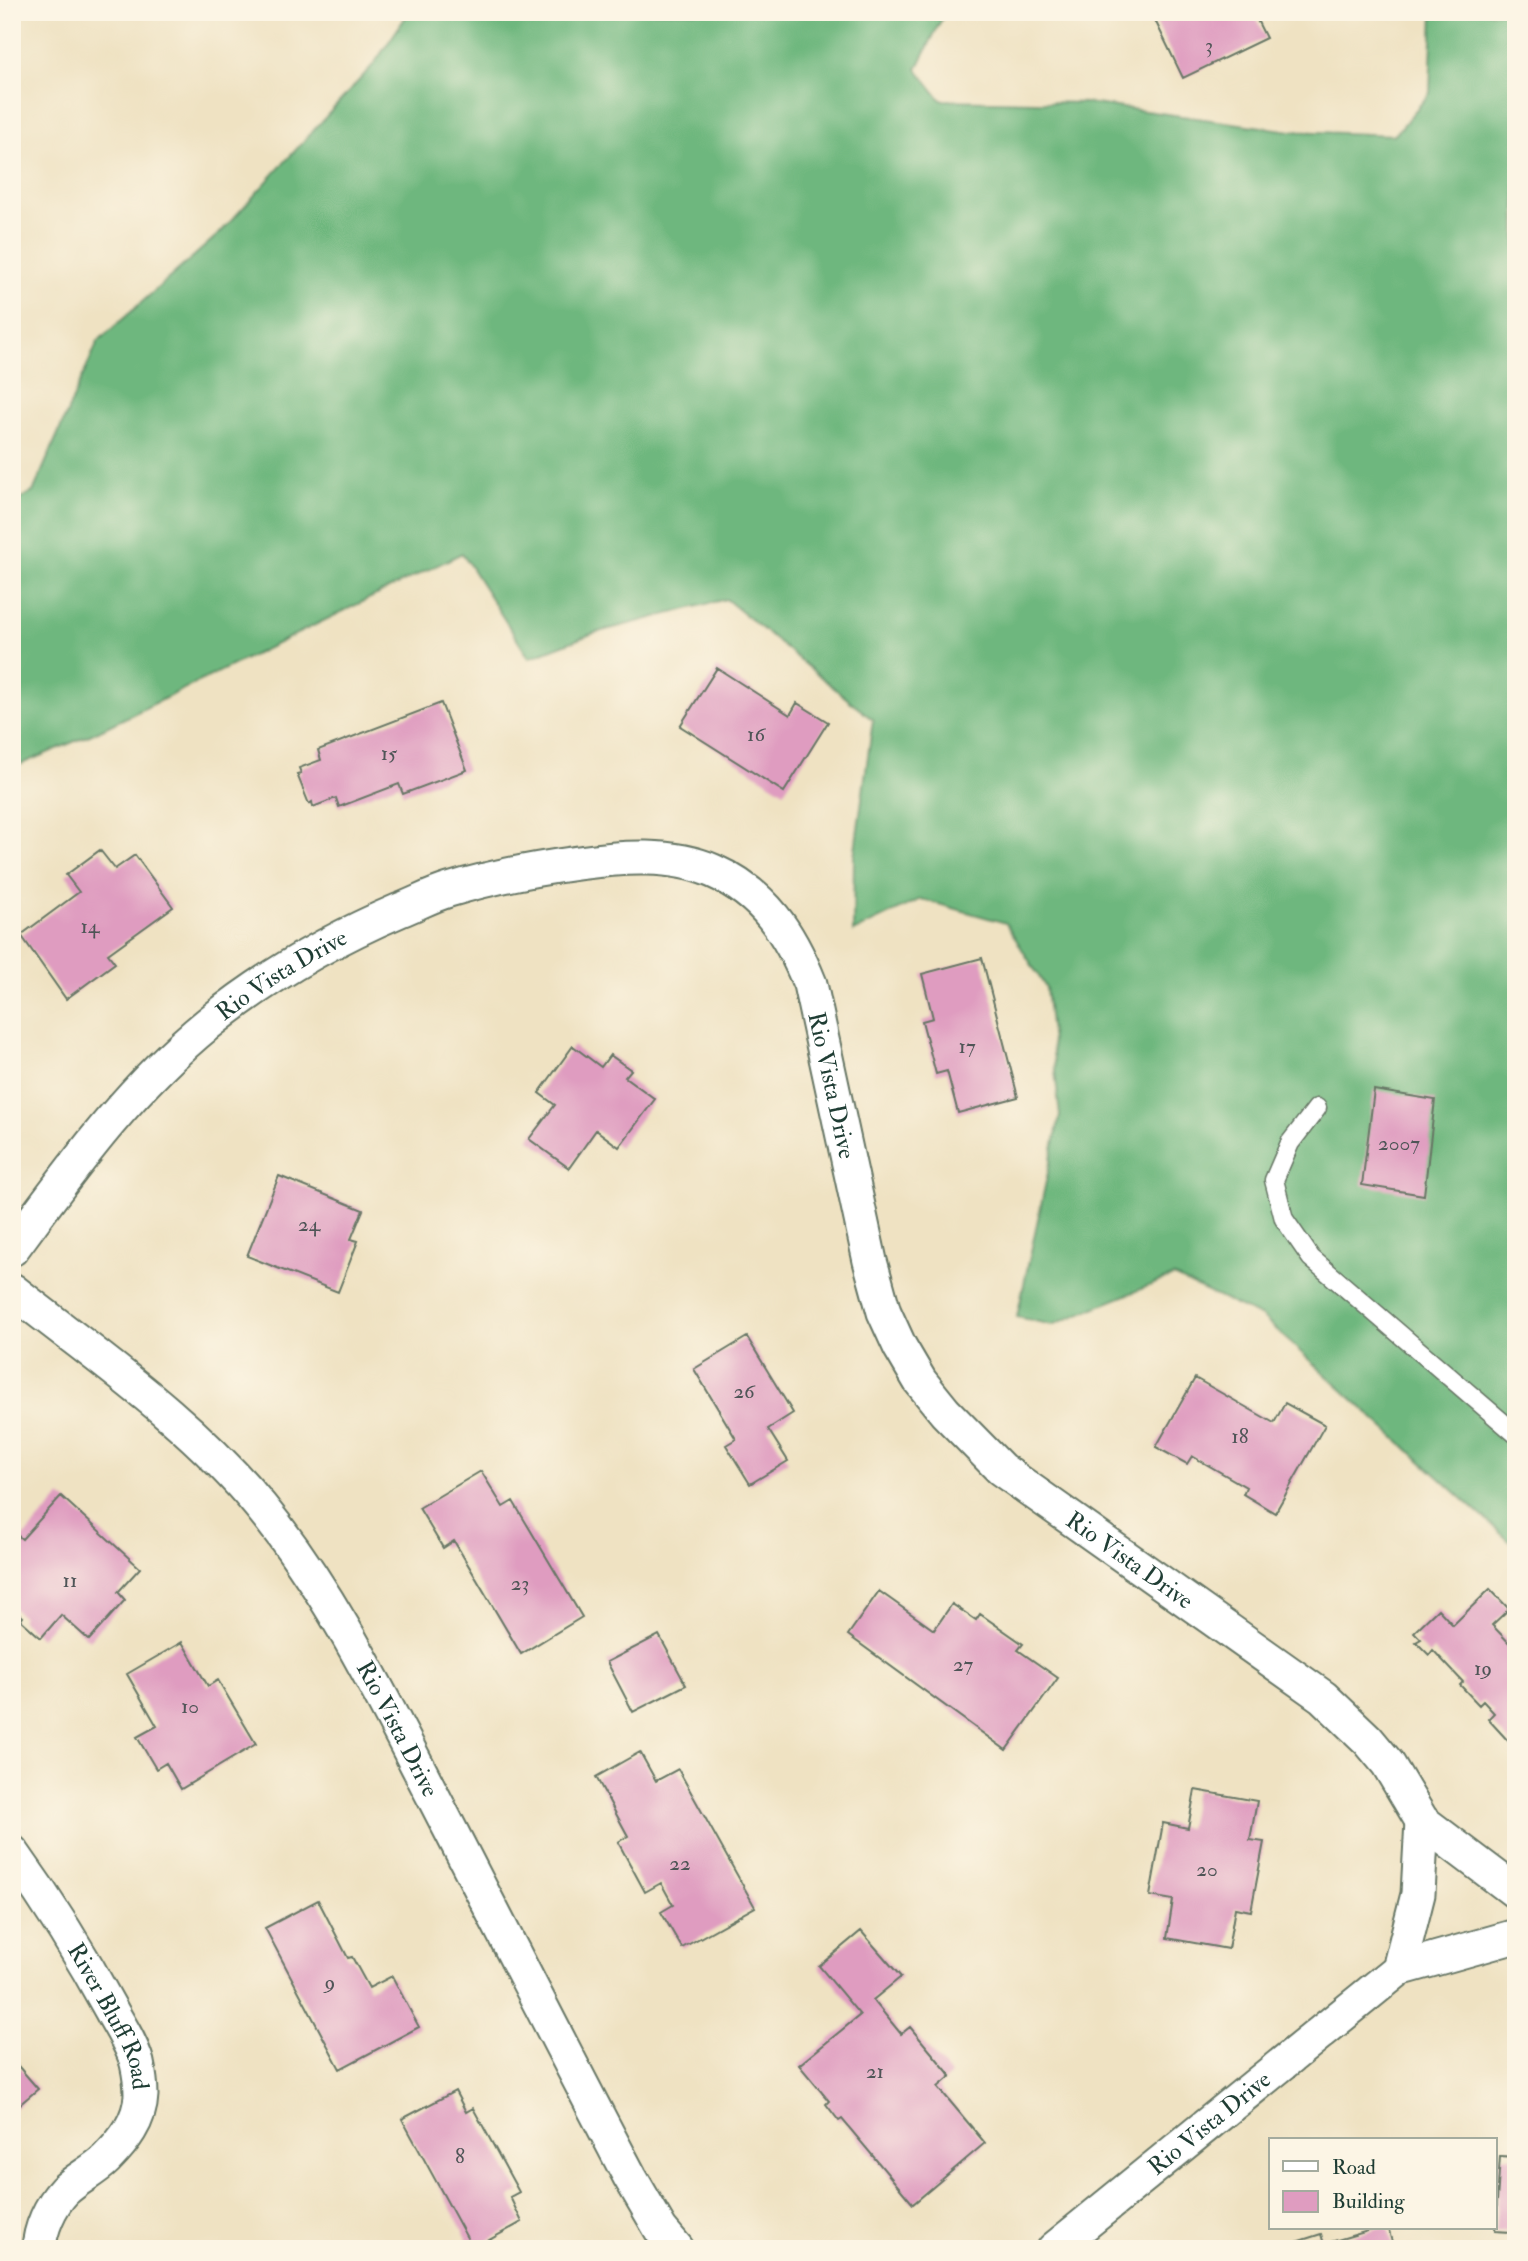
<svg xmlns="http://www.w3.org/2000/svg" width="1528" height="2261" font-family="'IM FELL Double Pica',serif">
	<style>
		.forest { fill: #6eb77e; stroke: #467a59; stroke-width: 2 }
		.building { fill: #df9cc0 }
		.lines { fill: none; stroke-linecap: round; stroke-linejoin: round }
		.lane-casing { stroke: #687766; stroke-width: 21 }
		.street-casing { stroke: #687766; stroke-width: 37 }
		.lane { stroke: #fff; stroke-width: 18 }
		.street { stroke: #fff; stroke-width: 33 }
		.labels { text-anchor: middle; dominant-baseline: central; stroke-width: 5; stroke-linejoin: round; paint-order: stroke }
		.number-label { font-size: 21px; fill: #4f5557 }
		.street-label { font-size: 24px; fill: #1f3d34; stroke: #fcf5e5 }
	</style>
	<rect width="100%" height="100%" fill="#fcf5e5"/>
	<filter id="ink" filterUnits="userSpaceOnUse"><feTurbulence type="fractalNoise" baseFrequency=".0143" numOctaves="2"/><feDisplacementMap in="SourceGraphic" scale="14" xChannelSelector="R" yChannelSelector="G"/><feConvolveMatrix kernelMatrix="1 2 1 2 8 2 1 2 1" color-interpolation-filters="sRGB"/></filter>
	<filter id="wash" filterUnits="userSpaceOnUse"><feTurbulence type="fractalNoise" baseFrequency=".00686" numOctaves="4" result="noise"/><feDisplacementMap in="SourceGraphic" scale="28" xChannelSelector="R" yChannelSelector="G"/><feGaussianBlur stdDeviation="1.57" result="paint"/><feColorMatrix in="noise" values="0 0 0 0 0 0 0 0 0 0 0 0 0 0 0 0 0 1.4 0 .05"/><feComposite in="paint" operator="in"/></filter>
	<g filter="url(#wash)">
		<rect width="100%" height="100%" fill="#efe2c2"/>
		<path class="forest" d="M409,12H945L917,69L941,100L1087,103L1291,131L1395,135L1430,93L1433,12H1516V1547L1262,1317L1173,1276L1052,1325L1017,1317L1060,1116L1046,988L1006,923L921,899L853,932L854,857L873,720L726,599L594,633L529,658L462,553L92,734L12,768V503L33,492L98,341L221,232L374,64Z"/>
		<g id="blocks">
			<path class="building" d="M1151,12H1253L1266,38L1183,78Z
				M717,668L790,715L797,703L828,722L784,792L680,726Z
				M441,703L467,770L403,794L399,784L339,807L336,798L313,807L312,802L309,804L297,774L301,773L299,768L321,760L318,750Z
				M100,850L115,869L135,855L173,907L108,954L115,963L66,999L21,935L79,892L66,875Z
				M982,958L1018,1097L958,1113L947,1071L936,1074L922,1021L933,1018L922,974Z
				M573,1046L601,1067L610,1055L631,1070L625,1077L655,1099L619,1147L596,1130L569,1168L529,1139L555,1105L539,1093Z
				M1374,1090L1435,1100L1424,1195L1362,1185Z
				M279,1176L363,1210L351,1239L358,1241L338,1292L247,1256Z
				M747,1337L793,1413L768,1429L788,1461L750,1484L726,1445L736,1439L694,1369Z
				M1195,1378L1274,1423L1285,1403L1325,1425L1275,1513L1243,1494L1246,1487L1192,1456L1187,1464L1156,1447Z
				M481,1471L503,1507L513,1501L582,1617L521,1654L454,1541L443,1548L419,1508Z
				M61,1496L140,1568L118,1592L125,1600L89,1640L61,1615L41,1638L21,1620L23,1617L12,1607V1537L16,1534L22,1539Z
				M1490,1589L1509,1609L1492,1625L1516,1650V1738L1510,1743L1488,1719L1494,1713L1483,1701L1479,1705L1460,1685L1463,1682L1433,1650L1429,1655L1416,1642L1421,1639L1414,1632L1438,1609L1453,1625Z
				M879,1591L934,1630L952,1604L976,1620L980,1614L1023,1644L1018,1650L1058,1678L1006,1750L848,1635Z
				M659,1635L686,1685L633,1712L607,1662Z
				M182,1642L208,1686L218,1680L256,1744L181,1789L166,1763L156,1769L137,1737L157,1726L127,1674Z
				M640,1752L656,1781L678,1769L755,1907L682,1948L661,1912L673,1905L661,1883L645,1892L618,1842L628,1836L596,1777Z
				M1195,1790L1257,1801L1250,1840L1264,1842L1251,1911L1235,1908L1228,1949L1167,1938L1173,1900L1150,1896L1163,1823L1188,1828Z
				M318,1900L348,1958L352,1957L369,1988L392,1976L419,2027L340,2069L265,1928Z
				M861,1931L901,1977L873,2000L901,2034L910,2027L951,2076L938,2087L985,2143L913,2204L842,2119L839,2121L826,2104L829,2101L799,2065L860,2015L819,1966Z
				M12,2059L38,2089L12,2111Z
				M455,2091L466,2112L473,2108L519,2192L510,2197L522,2222L473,2249L402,2119Z
				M1500,2156L1516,2157V2249H1509L1511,2232L1495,2231Z
				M1378,2228H1388L1394,2249H1274L1321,2234L1324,2244Z"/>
		</g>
	</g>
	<g filter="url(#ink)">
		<use href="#blocks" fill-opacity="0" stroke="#687766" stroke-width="2"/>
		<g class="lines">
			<defs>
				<path id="lane" d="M1317,1108L1290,1143L1274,1180L1284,1219L1311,1258L1516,1434"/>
				<g id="street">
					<path id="s1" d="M12,1249C72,1168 130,1087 209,1023C267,976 332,939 400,910C416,904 432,895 449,890C491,877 534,869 578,863C621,857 672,853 713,871C765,894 790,934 810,984L870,1261L884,1312L900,1347L920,1381L945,1412L1001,1469L1323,1697L1368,1740L1388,1764L1422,1821L1516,1892"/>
					<path id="s2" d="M12,1290C98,1358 191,1421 261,1507C333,1595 383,1700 435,1800C500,1926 564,2052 630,2177L661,2230L677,2249"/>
					<path id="s3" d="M12,1852C48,1902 82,1956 111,2010C120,2027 132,2044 137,2063C139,2072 141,2085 141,2095C140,2121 124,2141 106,2159C94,2171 76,2179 64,2191C50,2206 40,2229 39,2249"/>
					<path d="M1399,1969L1418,1894L1422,1821"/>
					<path id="s4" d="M1054,2249L1399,1969L1516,1936"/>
				</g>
			</defs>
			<use href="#lane" class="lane-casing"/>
			<use href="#street" class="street-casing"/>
			<use href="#lane" class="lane"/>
			<use href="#street" class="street"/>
		</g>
	</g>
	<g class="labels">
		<g class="number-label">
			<text x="1209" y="45">3</text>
			<text x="756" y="734">16</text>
			<text x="389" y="753">15</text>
			<text x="90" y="926">14</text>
			<text x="967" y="1046">17</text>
			<text x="1399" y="1143">2007</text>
			<text x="309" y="1224">24</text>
			<text x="744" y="1391">26</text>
			<text x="1240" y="1436">18</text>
			<text x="70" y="1580">11</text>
			<text x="520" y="1583">23</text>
			<text x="963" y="1664">27</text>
			<text x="1483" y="1668">19</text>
			<text x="190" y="1706">10</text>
			<text x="680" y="1863">22</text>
			<text x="1207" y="1869">20</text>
			<text x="330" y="1982">9</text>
			<text x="875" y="2071">21</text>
			<text x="460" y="2156">8</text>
		</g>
		<g class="street-label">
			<text stroke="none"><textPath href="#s1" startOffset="388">Rio Vista Drive</textPath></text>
			<text stroke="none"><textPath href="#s1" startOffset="1102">Rio Vista Drive</textPath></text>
			<text stroke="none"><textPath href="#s1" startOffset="1690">Rio Vista Drive</textPath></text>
			<text stroke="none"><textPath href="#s2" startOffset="592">Rio Vista Drive</textPath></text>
			<text stroke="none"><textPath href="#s3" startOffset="192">River Bluff Road</textPath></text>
			<text stroke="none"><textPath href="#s4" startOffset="200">Rio Vista Drive</textPath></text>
		</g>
	</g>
	<rect width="1528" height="2261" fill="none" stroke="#fcf5e5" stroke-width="42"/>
	<rect x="1269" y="2138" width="228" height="91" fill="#fcf5e5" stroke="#a4ab9e" stroke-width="2"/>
	<rect x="1283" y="2161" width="35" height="10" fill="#ffffff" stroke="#a4ab9e" stroke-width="2"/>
	<text x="1332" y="2174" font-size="21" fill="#1f3d34">Road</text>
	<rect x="1283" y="2191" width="35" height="21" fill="#df9cc0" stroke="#a4ab9e" stroke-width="2"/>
	<text x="1332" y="2208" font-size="21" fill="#1f3d34">Building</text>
</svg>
